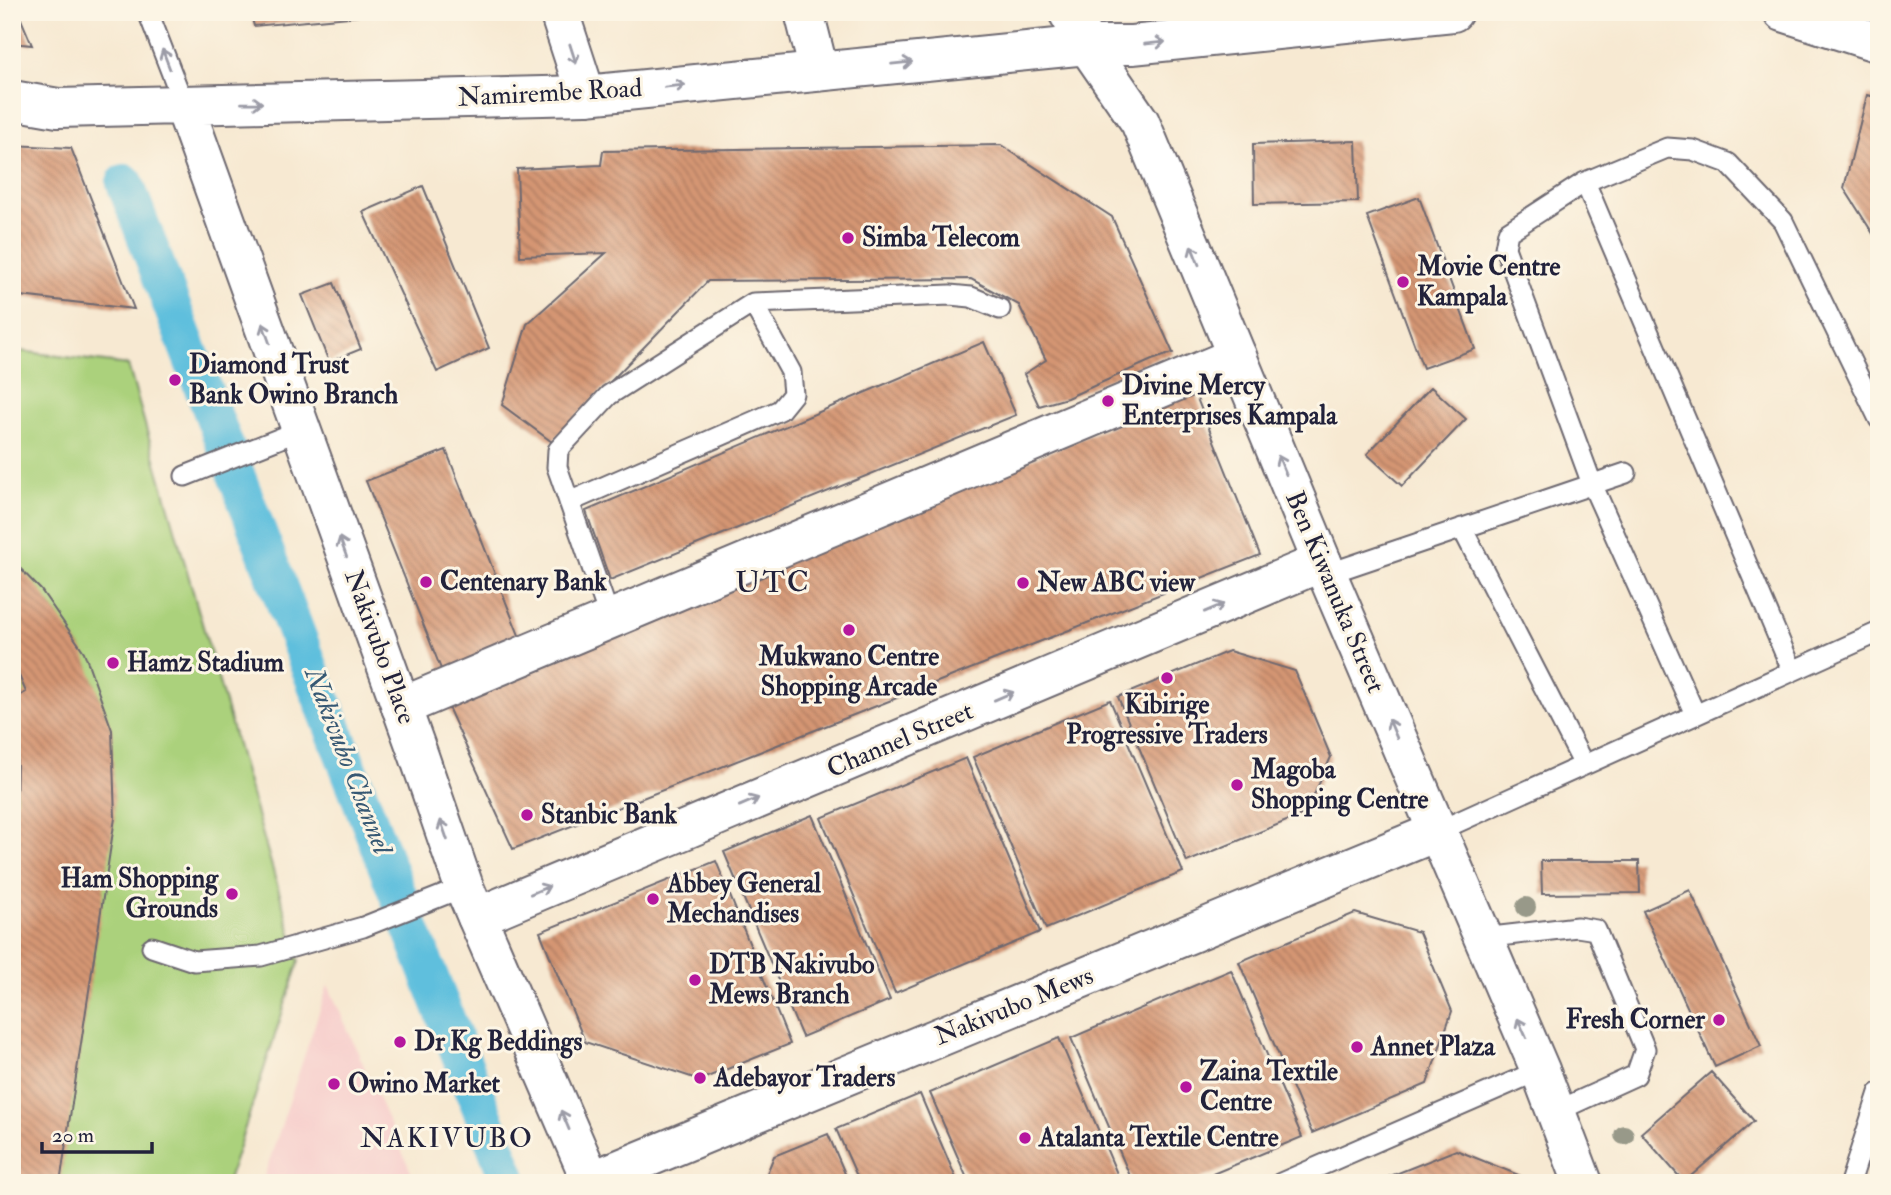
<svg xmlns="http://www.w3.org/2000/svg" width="1891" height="1195" font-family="'IM FELL Double Pica',serif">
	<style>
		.built { fill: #f7d0cd }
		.pitch { fill: #abd17b; stroke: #667a5b; stroke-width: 2 }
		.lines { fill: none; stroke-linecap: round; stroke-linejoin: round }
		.canal { stroke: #5fbfdd; stroke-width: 38 }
		.building { fill: url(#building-back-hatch) }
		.service-casing { stroke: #6d6870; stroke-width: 23 }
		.minor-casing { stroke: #6d6870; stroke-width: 42 }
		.secondary-casing { stroke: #6d6870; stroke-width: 42 }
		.service { stroke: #fff; stroke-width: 19 }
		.minor { stroke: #fff; stroke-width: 38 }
		.secondary { stroke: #fff; stroke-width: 38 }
		.tree { fill: #989989 }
		.oneway { stroke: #9c9ca7 }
		.poi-dot { fill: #b5179e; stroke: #fcf5e5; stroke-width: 2.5 }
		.labels { text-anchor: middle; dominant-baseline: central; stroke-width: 6; stroke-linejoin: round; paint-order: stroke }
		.street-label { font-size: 26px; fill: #22223b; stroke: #fcf5e5 }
		.poi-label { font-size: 26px; font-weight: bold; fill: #22223b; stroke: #fcf5e5; text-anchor: start }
		.water-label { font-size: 28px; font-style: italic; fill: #375974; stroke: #fcf5e5 }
		.neighbourhood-label { font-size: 28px; letter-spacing: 2px; fill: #22223b; stroke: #fcf5e5 }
		.quarter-label { font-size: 30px; letter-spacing: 2px; fill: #22223b; stroke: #fcf5e5 }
	</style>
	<defs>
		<pattern id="building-back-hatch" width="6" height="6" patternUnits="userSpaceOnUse" patternTransform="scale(1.75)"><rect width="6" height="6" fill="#d59673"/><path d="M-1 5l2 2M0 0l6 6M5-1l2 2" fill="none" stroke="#ac7a60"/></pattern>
	</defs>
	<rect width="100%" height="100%" fill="#fcf5e5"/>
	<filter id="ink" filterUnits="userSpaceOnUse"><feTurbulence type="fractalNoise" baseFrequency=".0143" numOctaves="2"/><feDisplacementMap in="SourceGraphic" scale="14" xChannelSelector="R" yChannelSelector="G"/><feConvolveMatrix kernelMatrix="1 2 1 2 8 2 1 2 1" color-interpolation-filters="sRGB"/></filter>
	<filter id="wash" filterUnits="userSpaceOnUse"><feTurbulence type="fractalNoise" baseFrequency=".00686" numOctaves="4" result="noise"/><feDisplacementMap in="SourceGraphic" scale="28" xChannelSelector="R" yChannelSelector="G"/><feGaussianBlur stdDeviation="1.57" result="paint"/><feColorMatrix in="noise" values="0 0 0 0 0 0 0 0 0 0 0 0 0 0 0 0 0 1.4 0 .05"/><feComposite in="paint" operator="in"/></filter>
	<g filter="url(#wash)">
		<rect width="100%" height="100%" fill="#f7e9d2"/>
		<path class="built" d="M328,985L416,1183H262Z"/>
		<path class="pitch" d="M12,350L128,365L299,961L227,1183H12Z"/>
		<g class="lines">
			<path class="canal" d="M125,183L310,669L510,1183"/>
		</g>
		<g id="blocks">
			<path class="building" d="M12,12H18L32,45L12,43Z
				M250,12H381L382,14L254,26Z
				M1867,95L1879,98V243L1844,188Z
				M1356,141L1358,202L1254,204L1253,144Z
				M12,145L71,148L134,309L12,295Z
				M1001,145L1112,217L1173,353L1152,360L1067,398L1039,406L1024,374L1046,360L1019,305L971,279L708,281L552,442L502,405L527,324L606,253L520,256L517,169L601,165L603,151Z
				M423,186L489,348L437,372L363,212Z
				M1419,197L1475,349L1423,368L1367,216Z
				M334,283L361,349L329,362L302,295Z
				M984,342L1016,415L610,580L586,511Z
				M1431,387L1466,419L1402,486L1367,454Z
				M1194,391L1260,555L513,849L447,705Z
				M446,450L522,643L443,674L366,481Z
				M12,560L41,590L84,652L112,730L115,818L60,1183H12V831L16,806L17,757L12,736V700L26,692L12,659Z
				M1229,651L1295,671L1331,757L1306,813L1187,862L1118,697Z
				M1110,700L1183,872L1046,929L973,757Z
				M966,758L1040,932L895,993L821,818Z
				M812,815L890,1000L802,1037L724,852Z
				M716,861L790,1044L700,1080L585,1042L540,932Z
				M1541,861H1639L1640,893L1542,894Z
				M1690,890L1761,1046L1715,1067L1643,911Z
				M1355,913L1419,932L1452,1011L1427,1084L1312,1133L1239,962Z
				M1231,970L1302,1137L1191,1183H1133L1071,1038Z
				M1059,1038L1121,1183H969L930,1093Z
				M1711,1072L1754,1121L1684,1182L1641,1133Z
				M920,1094L958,1183H860L836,1129Z
				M828,1134L849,1183H763L774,1156Z
				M1456,1150L1521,1176L1524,1183H1373Z"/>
		</g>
	</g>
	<g filter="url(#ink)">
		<use href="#blocks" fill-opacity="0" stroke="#6d6870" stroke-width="2"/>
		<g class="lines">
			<defs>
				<path id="service" d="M148,12L184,105
					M1585,182L1792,670
					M185,476L301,430
					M569,502L780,410L793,394L791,372L753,303
					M1462,528L1584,765
					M1327,574L1626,473
					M610,619L557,467L558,450L609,395L753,303L950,295L971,297L1000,309
					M1695,714L1592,484L1505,248L1508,232L1585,182L1667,148L1693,150L1728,163L1783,221L1879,419
					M1436,832L1879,632
					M1483,938L1577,927L1596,930L1645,1049L1636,1075L1555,1112
					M152,947L194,961L261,956L363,927L464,887
					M1281,1183L1540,1070
					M1850,1183L1879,1093"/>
				<path id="minor" d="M559,12L586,95
					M804,12L819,71
					M401,707L1237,356
					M477,917L1322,562
					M591,1181L1436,832"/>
				<path id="secondary" d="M1068,12L1087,45L1140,122L1327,574L1540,1070L1583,1183
					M1783,12L1879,43
					M12,100L58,108L586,95L1087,45H1132L1453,12
					M184,105L419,756L464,887L592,1183"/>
			</defs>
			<use href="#service" class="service-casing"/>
			<use href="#minor" class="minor-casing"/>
			<use href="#secondary" class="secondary-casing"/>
			<use href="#service" class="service"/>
			<use href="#minor" class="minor"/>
			<use href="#secondary" class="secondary"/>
		</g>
		<g class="tree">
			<circle cx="1526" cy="907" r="10"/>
			<circle cx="1624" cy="1135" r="10"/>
		</g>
		<defs><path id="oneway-shaft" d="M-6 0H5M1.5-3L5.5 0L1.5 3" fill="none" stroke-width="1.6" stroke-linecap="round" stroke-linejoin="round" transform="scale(1.75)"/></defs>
		<g class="oneway">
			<use href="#oneway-shaft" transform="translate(1155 43) rotate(-6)"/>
			<use href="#oneway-shaft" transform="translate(573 54) rotate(72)"/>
			<use href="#oneway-shaft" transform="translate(166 59) rotate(-111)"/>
			<use href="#oneway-shaft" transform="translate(902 63) rotate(-6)"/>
			<use href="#oneway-shaft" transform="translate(675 86) rotate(-6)"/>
			<use href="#oneway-shaft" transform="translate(252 103) rotate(-1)"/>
			<use href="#oneway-shaft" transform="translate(1195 255) rotate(-112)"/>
			<use href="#oneway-shaft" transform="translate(266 333) rotate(-110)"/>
			<use href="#oneway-shaft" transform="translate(1282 465) rotate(-113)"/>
			<use href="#oneway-shaft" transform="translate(343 547) rotate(-110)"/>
			<use href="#oneway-shaft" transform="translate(1214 608) rotate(-23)"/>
			<use href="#oneway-shaft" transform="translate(1004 696) rotate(-23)"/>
			<use href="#oneway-shaft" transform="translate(1393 729) rotate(-113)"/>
			<use href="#oneway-shaft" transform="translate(749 802) rotate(-23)"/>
			<use href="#oneway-shaft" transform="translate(444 830) rotate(-109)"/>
			<use href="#oneway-shaft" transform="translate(540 890) rotate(-23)"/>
			<use href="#oneway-shaft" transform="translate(1522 1028) rotate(-114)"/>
			<use href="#oneway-shaft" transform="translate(565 1120) rotate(-113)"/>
		</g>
	</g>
	<g class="poi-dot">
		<circle cx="848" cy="238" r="7"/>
		<circle cx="1403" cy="282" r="7"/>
		<circle cx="175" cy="380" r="7"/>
		<circle cx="1108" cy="401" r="7"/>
		<circle cx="426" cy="582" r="7"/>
		<circle cx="1023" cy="583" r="7"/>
		<circle cx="849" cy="630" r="7"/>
		<circle cx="113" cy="663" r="7"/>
		<circle cx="1167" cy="678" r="7"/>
		<circle cx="1237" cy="785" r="7"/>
		<circle cx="527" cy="815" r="7"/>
		<circle cx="232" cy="894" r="7"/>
		<circle cx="653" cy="899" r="7"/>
		<circle cx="695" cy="980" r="7"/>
		<circle cx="1719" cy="1020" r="7"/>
		<circle cx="400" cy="1042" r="7"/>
		<circle cx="1357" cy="1047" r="7"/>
		<circle cx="700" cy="1078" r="7"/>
		<circle cx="334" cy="1084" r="7"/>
		<circle cx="1186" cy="1087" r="7"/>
		<circle cx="1025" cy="1138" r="7"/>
	</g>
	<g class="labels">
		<g class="street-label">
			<text transform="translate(550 93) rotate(-3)">Namirembe Road</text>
			<text transform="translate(1335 592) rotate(67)">Ben Kiwanuka Street</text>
			<text transform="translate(380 647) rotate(70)">Nakivubo Place</text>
			<text transform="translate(900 740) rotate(-23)">Channel Street</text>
			<text transform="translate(1014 1006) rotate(-22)">Nakivubo Mews</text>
		</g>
		<g class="poi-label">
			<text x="862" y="238">Simba Telecom</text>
			<text x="1417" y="267">Movie Centre<tspan x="1417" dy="30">Kampala</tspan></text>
			<text x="189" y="365">Diamond Trust<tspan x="189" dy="30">Bank Owino Branch</tspan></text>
			<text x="1122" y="386">Divine Mercy<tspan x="1122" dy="30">Enterprises Kampala</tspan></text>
			<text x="440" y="582">Centenary Bank</text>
			<text x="1037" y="583">New ABC view</text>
			<text x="849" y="657" text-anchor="middle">Mukwano Centre<tspan x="849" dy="30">Shopping Arcade</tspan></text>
			<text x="127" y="663">Hamz Stadium</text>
			<text x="1167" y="705" text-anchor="middle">Kibirige<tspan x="1167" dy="30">Progressive Traders</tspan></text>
			<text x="1251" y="770">Magoba<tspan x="1251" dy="30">Shopping Centre</tspan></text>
			<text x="541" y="815">Stanbic Bank</text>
			<text x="218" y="879" text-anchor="end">Ham Shopping<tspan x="218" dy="30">Grounds</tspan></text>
			<text x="667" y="884">Abbey General<tspan x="667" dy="30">Mechandises</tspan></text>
			<text x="709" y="965">DTB Nakivubo<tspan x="709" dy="30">Mews Branch</tspan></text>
			<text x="1705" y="1020" text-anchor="end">Fresh Corner</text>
			<text x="414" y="1042">Dr Kg Beddings</text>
			<text x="1371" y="1047">Annet Plaza</text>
			<text x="1200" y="1072">Zaina Textile<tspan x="1200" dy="30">Centre</tspan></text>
			<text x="714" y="1078">Adebayor Traders</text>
			<text x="348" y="1084">Owino Market</text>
			<text x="1039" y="1138">Atalanta Textile Centre</text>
		</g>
		<g class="water-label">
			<text transform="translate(348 761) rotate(69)">Nakivubo Channel</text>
		</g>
		<g class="neighbourhood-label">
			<text x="447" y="1138">NAKIVUBO</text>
		</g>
		<g class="quarter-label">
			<text x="773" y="582">UTC</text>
		</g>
	</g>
	<rect width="1891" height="1195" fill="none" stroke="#fcf5e5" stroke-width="42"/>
	<path d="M42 1142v10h110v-10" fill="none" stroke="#22223b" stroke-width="3.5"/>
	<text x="52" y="1142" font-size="21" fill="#22223b" stroke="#fcf5e5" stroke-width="5" paint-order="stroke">20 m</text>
</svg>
